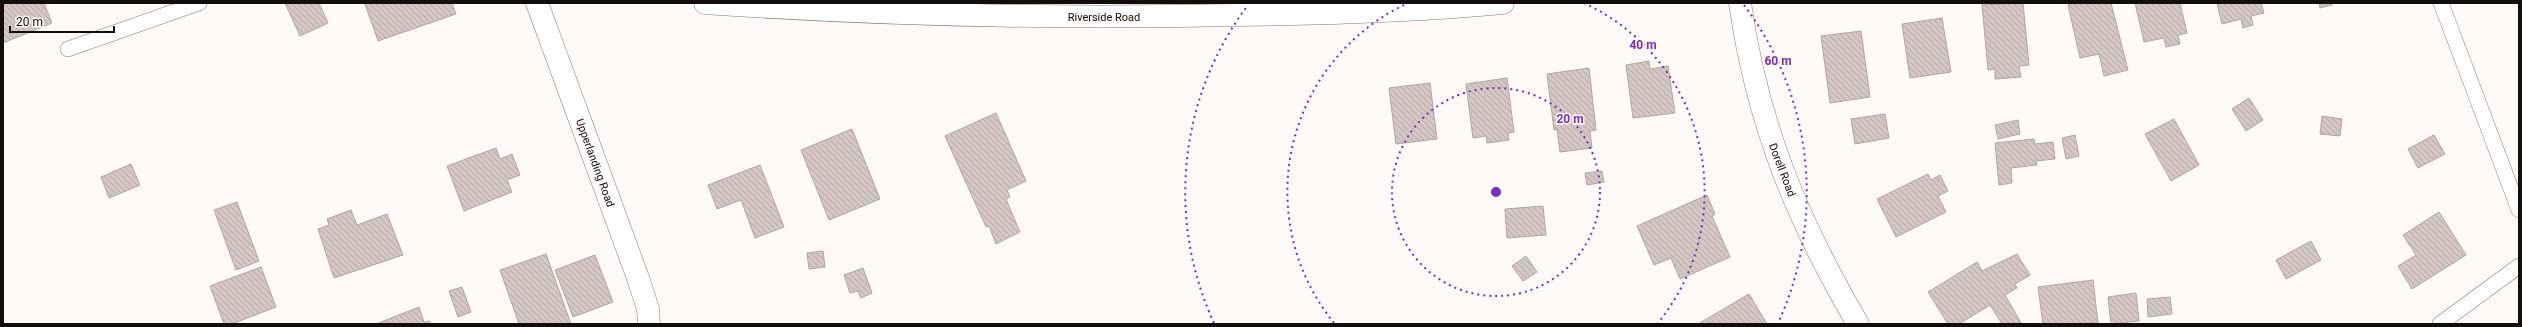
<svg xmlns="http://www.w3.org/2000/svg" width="2522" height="327" font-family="Roboto,sans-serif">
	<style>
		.building { fill: url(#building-back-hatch); stroke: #b2a6a1 }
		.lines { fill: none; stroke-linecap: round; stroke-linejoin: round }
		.service-casing { stroke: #847975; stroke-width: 16 }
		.minor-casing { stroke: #847975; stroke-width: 23 }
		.service { stroke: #fff; stroke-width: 15 }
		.minor { stroke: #fff; stroke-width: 22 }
		.ring { fill: none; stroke: #7b2cbf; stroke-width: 2; stroke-dasharray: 2 4 }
		.labels { text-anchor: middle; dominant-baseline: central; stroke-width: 3; stroke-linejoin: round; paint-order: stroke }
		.street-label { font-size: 11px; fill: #120e0c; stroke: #fff9f7 }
		.centre { fill: #7b2cbf; stroke: #fff9f7; stroke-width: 2 }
		.ring-label { font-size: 12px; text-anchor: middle; font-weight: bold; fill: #7b2cbf; stroke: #fff9f7; stroke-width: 3; stroke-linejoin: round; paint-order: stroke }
	</style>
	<defs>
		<pattern id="building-back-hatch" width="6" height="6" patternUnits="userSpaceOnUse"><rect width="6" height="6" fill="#d4c7c3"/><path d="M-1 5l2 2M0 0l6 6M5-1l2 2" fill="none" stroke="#b5aaa6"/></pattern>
	</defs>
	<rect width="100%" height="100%" fill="#fff9f7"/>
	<path class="building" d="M3,3H44L52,23L3,43Z
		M285,3H319L328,23L300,36Z
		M368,3H452L456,14L378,41L365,4Z
		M2023,3L2029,65L2019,66L2021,77L1995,79V69L1988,70L1982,5Z
		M2075,3H2111L2128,70L2104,76L2099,54L2080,58L2068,5Z
		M2135,3H2180L2187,33L2178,35L2180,44L2166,47L2164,38L2144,42Z
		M2217,3H2261L2264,13L2251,16L2253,25L2243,28L2241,19L2222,24Z
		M2319,3H2332V5L2320,8Z
		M1942,18L1951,72L1910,78L1902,24Z
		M1861,31L1870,97L1830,103L1821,36Z
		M1649,61L1650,69L1668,66L1675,113L1633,118L1626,65Z
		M1589,68L1596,130L1590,131L1592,148L1560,152L1557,129L1554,130L1547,74Z
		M1507,78L1514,132L1508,133L1509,140L1487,143L1486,136L1473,138L1466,84Z
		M1430,83L1437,139L1396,144L1389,88Z
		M2249,98L2263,120L2246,131L2232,109Z
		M996,113L1026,181L1007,190L1010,197L1006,199L1020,232L996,244L989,226L986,227L945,136Z
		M1885,114L1889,138L1855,144L1851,119Z
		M2322,116L2342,119L2340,136L2320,134Z
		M2174,119L2199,165L2171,181L2145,134Z
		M2018,120L2020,134L1998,139L1995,125Z
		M852,129L880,199L829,220L801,150Z
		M2075,135L2079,156L2066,159L2062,138Z
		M2434,135L2445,154L2418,168L2408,149Z
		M2034,139L2035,144L2053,142L2055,159L2036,161L2037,165L2011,168L2012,183L1999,185L1995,143Z
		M496,148L500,159L512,154L520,175L507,180L512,192L464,211L447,166Z
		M131,164L140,185L109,198L101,177Z
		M760,165L784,227L755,238L741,200L717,209L708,185Z
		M1602,171L1604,182L1587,185L1585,173Z
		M1928,174L1931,180L1940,175L1948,191L1938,196L1946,212L1896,237L1877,199Z
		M1707,195L1715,214L1712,216L1730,257L1680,279L1671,258L1654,265L1637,226Z
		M237,202L259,261L236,270L214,210Z
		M1543,206L1546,235L1507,238L1505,209Z
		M351,210L357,225L387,214L403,255L334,278L318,229L329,225L327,219Z
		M2439,212L2466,255L2412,289L2398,266L2416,255L2403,235Z
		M2311,241L2321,260L2286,279L2276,260Z
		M823,251L825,267L809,269L807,253Z
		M546,254L571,324H519L500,270Z
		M2017,254L2030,275L2015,284L2017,288L2005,295L2021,323L2002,324L1990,305L1959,324H1948L1928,292L1977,262L1982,271Z
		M595,255L613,302L573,317L555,270Z
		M1526,256L1537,272L1523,281L1512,266Z
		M261,267L276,307L232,324H224L210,286Z
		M863,268L872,293L861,298L858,291L850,293L844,275Z
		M2093,280L2098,323L2043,324L2038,287Z
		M462,287L471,312L458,317L449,291Z
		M2136,293L2139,321L2111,324L2108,297Z
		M1749,294L1767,324H1698Z
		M2170,297L2172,314L2148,317L2147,299Z
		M419,307L424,322L429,321L430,324H376Z"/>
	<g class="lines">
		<defs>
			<path id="service" d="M2441,3L2519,210
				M68,49L199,3
				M2440,324L2519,266"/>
			<path id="minor" d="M537,3L638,278L648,309L649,324
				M705,3C881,15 1057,19 1234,15C1324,14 1414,11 1503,3
				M1740,3C1757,123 1797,220 1858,324"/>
		</defs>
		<use href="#service" class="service-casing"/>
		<use href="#minor" class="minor-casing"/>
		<use href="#service" class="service"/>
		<use href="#minor" class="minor"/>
	</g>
	<g class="ring">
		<circle cx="1496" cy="192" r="104"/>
		<path d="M1334 323A208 208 0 0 1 1408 3M1584 3A208 208 0 0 1 1658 323"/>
		<path d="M1214 323A311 311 0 0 1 1248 5M1744 5A311 311 0 0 1 1778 323"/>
	</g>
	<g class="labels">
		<g class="street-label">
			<text x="1104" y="17">Riverside Road</text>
			<text transform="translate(595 163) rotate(70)">Upperlanding Road</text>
			<text transform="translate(1782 170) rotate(69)">Dorell Road</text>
		</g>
	</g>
	<circle cx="1496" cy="192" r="6" class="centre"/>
	<g class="ring-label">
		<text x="1643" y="49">40 m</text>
		<text x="1778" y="65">60 m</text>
		<text x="1570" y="123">20 m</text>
	</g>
	<rect width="2522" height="327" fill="none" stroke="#120e0c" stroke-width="8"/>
	<path d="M10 26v6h104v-6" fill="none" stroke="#120e0c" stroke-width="2"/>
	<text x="16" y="26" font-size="12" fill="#120e0c" stroke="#fff9f7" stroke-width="3" paint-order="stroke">20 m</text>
</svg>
